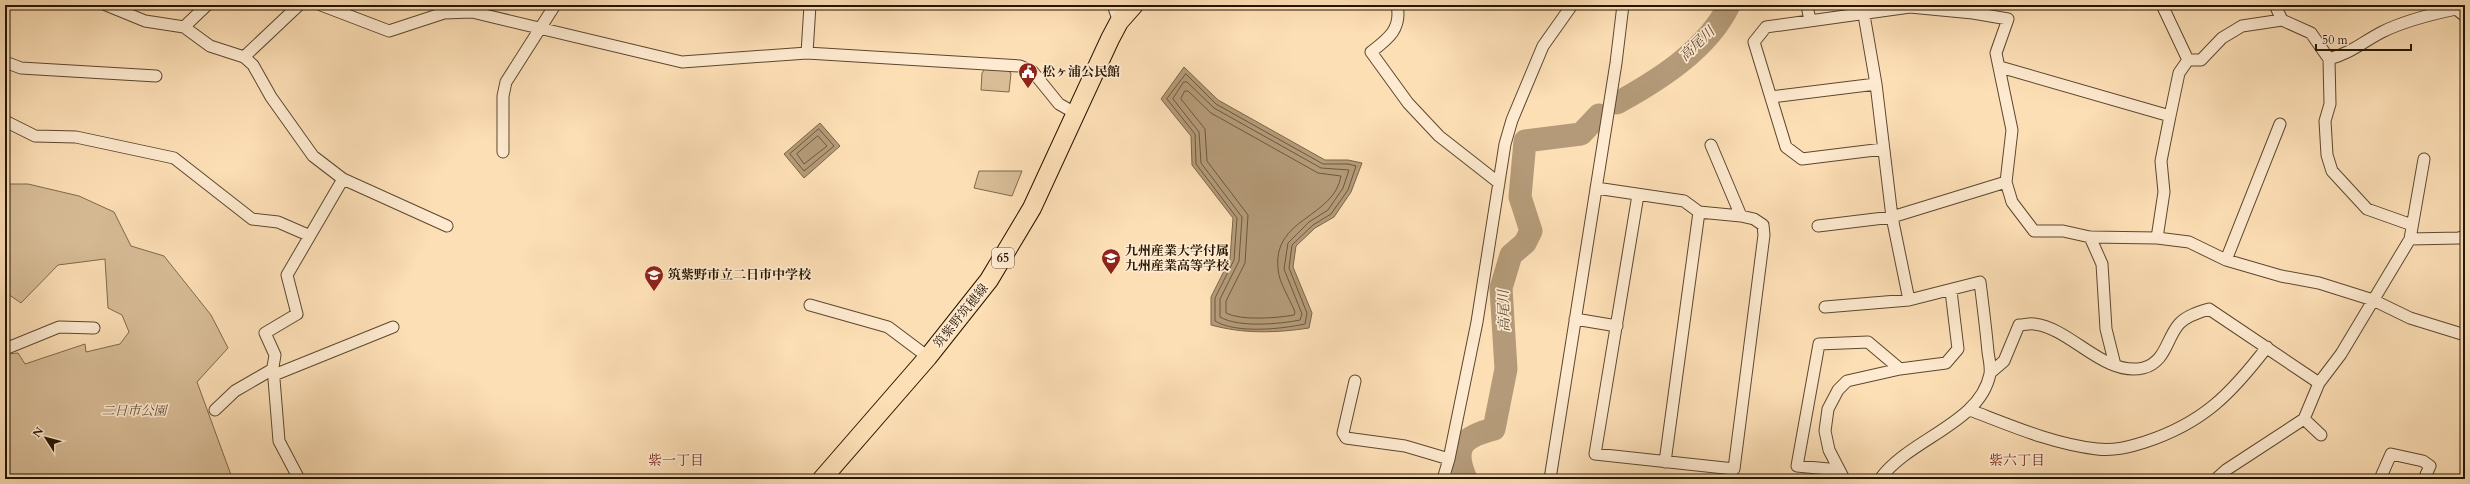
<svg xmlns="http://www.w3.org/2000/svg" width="2470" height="484" font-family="Cardo,'Noto Serif JP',serif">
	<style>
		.green { fill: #d8bd97; stroke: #7e694c }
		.water { fill: #b49a78; stroke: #7b6548 }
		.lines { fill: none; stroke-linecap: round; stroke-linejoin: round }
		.shore { stroke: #6c583c; stroke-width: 1 }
		.river { stroke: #b49a78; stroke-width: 23 }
		.minor-casing { stroke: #5b482e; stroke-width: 13 }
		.primary-casing { stroke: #251501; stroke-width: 20 }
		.minor { stroke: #feead0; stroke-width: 11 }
		.primary { stroke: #fddfb6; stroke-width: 18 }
		.labels { text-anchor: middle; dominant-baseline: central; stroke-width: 3.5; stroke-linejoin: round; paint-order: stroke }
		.shield { fill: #feead0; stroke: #66553f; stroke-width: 1 }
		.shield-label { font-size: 12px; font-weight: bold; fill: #251501 }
		.poi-label { font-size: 13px; font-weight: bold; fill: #251501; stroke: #feead0; text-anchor: start }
		.street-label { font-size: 13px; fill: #251501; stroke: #feead0 }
		.park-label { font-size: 13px; font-style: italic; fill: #645036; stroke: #feead0 }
		.water-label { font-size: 14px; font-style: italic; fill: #5e4a31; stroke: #feead0 }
		.neighbourhood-label { font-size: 14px; fill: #7a1f14; stroke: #feead0 }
	</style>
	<rect width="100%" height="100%" fill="#fddfb6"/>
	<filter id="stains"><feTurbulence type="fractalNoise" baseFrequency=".005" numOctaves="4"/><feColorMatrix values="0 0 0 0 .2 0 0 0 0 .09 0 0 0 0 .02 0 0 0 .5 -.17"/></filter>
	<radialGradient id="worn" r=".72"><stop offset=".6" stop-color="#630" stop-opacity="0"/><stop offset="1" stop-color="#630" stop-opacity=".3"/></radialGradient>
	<path class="green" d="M985,68L1005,69L1011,73L1009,92L981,90L982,73Z
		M979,171H1022L1012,196L974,188Z
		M5,184H28L79,196L114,212L131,246L164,256L211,315L228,348L197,382L231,475L237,479H5V354L18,353L25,364L85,344L86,352L120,344L129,332L122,315L108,308L105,259L58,265L21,303L5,292Z"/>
	<path class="water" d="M1184,67L1218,100L1325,160H1348L1362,163L1351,192L1334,217L1315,228L1296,246L1293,267L1312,313L1309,328C1276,333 1244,334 1211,325V297L1230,259L1233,218L1192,165L1191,136L1161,99Z
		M820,123L840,146L804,178L784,154Z"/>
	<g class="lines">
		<path class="shore" d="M1186,74L1216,104L1323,164H1348L1356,166L1348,190L1331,214L1313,225L1292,245L1289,268L1307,313L1305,324C1281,329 1237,334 1215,321V298L1234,260L1237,218L1196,164L1195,134L1167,99Z
			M1184,82H1187L1214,108L1321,168L1349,170L1343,188L1328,210L1309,222L1288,243L1284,269L1302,314L1300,320C1280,324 1239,328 1220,317V299L1239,261L1242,217L1201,163L1199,132L1173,99Z
			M1185,91H1188L1211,113L1318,173L1341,176C1334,218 1272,218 1278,269C1279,283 1290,299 1295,312L1294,315C1278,318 1241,321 1226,313V301L1245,263L1248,215L1207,161L1205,129L1181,99Z
			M819,129L834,146L804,171L790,154Z
			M818,136L827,146L804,164L797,154Z"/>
		<path class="river" d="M1617,103C1659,80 1708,49 1729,5
			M1466,479C1452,446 1463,437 1494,429L1506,369L1501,288L1511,255L1525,243L1531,231L1520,197L1525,141L1581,134L1599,115"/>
		<defs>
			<path id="minor" d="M106,5L145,21L184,27L210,46L244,57L253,65L271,97L313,156L343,179L447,226
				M321,5L389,31L444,13L472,12L682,62L807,53L1020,66L1033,72L1059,104L1075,113
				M1113,5L1119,22
				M1397,5C1402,29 1388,39 1371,52L1408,103L1439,136L1499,183
				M1807,5L1810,21
				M2162,5L2188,60
				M2275,5L2282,20
				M1864,15L1876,84L1892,217L1909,300
				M184,27L207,5
				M807,53L810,5
				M244,57L299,5
				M2329,59C2353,52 2361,43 2382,32C2404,21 2432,14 2456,9L2465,16
				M2188,60H2201L2222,38L2242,26L2282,20L2311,33L2329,59L2330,104L2325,121L2327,155L2332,171L2367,209L2412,225
				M5,62L21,68L156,76
				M2000,67L2170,116L2179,73L2188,60
				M1771,97L1876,84
				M5,121L35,136L76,137L174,158L252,219L278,222L308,235
				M1711,145L1741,216
				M1883,149L1802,159L1786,147L1754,42L1766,27L1910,7L1973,13L2008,19L1996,53L2012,130L2006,182L2012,202L2034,231H2063L2090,237L2157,238L2189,242L2226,260L2281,276L2319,283L2373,300L2410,318L2465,335
				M503,152V96L506,82L555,5
				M1596,188L1684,201L1699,212L1741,216L1754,219L1763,225L1764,235L1734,469L1595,454L1638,195
				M1818,226L1892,217L2006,182
				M2090,237L2102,264L2106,329L2115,365
				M2157,238L2164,192L2161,161L2170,116
				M2410,239L2459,238L2465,236
				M2226,260L2280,124
				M810,305L888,327L928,357
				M1825,307L1909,300L1980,282C1983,306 1986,329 1988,352C1989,359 1991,367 1990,374C1980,424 1910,438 1880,479
				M1575,319L1617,326
				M5,349L59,327L94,328
				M1990,373L2004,361L2019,325C2024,325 2030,323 2034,324C2071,328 2104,377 2143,368C2166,362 2166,339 2179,324C2186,316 2199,312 2209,309L2319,383
				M274,375L393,327
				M1355,381L1343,433L1346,438L1405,446L1449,459
				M215,410L235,391L273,369
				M1970,410C2012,426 2053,444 2097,449C2115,451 2129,447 2145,442C2203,423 2231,394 2267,347
				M2304,419L2321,435
				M1665,462L1699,212
				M1839,470L1797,466L1819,344L1868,342L1900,369
				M299,479L279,441L273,367L275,355L265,333L297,314L287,275L343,179
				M1443,479L1449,459L1477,322L1505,144L1512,120L1543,46L1572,5
				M1550,479L1616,63L1623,5
				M1844,479L1829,450L1825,431L1828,409L1838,390L1847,381L1900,369L1946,363L1958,349L1951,291
				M2216,479L2226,470L2304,419L2319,383L2341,354L2410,239L2424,159
				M2380,479L2391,454L2423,461L2430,466L2424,479"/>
			<path id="primary" d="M822,479L928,357L989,280L1032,208L1110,39L1119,22L1134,5"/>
		</defs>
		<use href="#minor" class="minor-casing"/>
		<use href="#primary" class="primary-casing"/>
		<use href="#minor" class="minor"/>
		<use href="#primary" class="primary"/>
	</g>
	<defs>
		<symbol id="civic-pin" viewBox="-11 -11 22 30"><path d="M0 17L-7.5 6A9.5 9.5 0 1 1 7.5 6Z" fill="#8f2418" stroke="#feead0"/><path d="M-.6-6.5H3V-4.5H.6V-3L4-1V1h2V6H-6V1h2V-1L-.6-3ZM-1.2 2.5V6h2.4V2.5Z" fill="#fff"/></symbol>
		<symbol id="school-pin" viewBox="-11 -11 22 30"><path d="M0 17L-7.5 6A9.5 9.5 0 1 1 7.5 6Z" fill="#8f2418" stroke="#feead0"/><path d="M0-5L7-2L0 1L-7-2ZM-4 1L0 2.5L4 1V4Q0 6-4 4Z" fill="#fff"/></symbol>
	</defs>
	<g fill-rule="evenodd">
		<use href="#civic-pin" x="1017" y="61" width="22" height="30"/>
		<use href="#school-pin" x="1100" y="247" width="22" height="30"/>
		<use href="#school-pin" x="643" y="264" width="22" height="30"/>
	</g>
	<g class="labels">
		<rect class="shield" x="992" y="248" width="22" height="20" rx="3"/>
		<g class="shield-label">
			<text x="1003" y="258">65</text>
		</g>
		<g class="poi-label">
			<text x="1042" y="72">松ヶ浦公民館</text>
			<text x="1125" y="251">九州産業大学付属<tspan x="1125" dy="15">九州産業高等学校</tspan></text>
			<text x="668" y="275">筑紫野市立二日市中学校</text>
		</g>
		<g class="street-label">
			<text transform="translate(961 316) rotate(-51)">筑紫野筑穂線</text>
		</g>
		<g class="park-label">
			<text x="134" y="411">二日市公園</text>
		</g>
		<g class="water-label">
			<text transform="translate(1697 44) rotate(-44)">高尾川</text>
			<text transform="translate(1504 311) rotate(-92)">高尾川</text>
		</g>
		<g class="neighbourhood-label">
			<text x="676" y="460">紫一丁目</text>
			<text x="2017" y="460">紫六丁目</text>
		</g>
	</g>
	<rect width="2470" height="484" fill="none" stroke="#fddfb6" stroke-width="20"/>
	<rect x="6" y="6" width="2458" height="472" fill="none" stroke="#251501" stroke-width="2"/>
	<rect x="10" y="10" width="2450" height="464" fill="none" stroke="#251501"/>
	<g transform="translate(46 438) rotate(306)" stroke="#feead0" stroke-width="3" paint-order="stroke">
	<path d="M0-3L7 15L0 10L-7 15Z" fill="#251501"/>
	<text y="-6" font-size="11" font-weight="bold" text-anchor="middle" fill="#251501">N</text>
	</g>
	<path d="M2316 44v6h95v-6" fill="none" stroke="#251501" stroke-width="2"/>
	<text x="2322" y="44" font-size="12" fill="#251501" stroke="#feead0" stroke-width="3" paint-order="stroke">50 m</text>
	<rect width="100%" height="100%" filter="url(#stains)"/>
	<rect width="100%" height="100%" fill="url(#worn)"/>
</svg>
